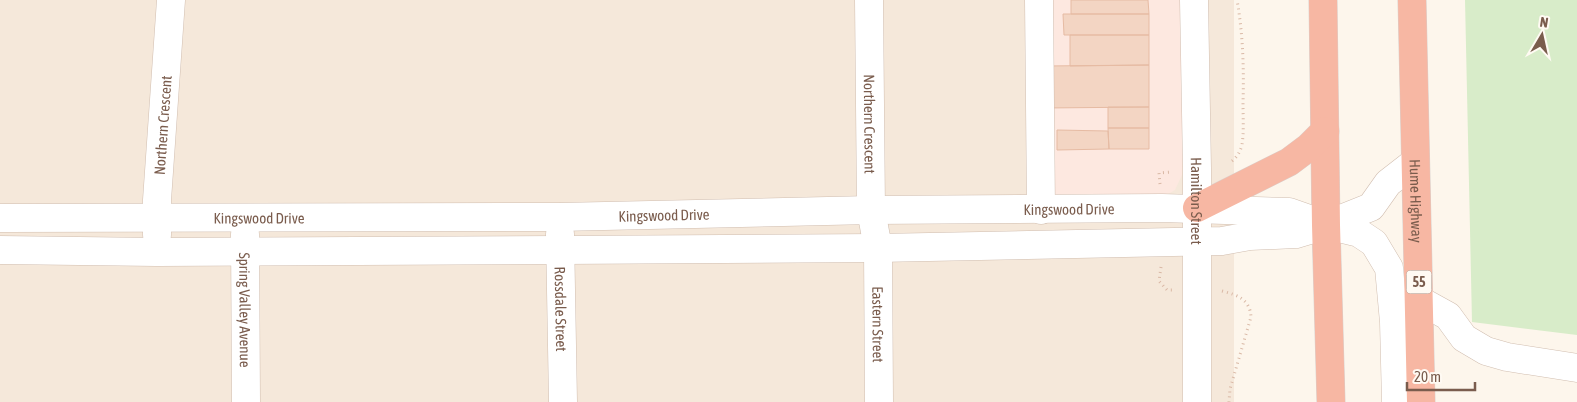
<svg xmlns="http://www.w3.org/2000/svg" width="1577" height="402" font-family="'Asap Condensed',sans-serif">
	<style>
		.residential { fill: #f5e8da }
		.commercial { fill: #fde8e0 }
		.green { fill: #d8ecc9 }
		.building { fill: #f3d5c3; stroke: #e6bba3 }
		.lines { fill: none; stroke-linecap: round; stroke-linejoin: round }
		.minor-casing { stroke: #d1beb0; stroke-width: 29 }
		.highway-casing { stroke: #dad1cd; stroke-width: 29 }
		.path { stroke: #d9b8a5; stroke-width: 3; stroke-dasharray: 1 4; stroke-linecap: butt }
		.minor { stroke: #fff; stroke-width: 28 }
		.highway { stroke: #f7b7a3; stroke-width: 28 }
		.labels { text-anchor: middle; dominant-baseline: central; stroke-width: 5; stroke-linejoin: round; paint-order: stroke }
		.shield { fill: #fffaf3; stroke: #a28b7f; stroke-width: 1 }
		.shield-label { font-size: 14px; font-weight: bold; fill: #7a5c4d }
		.street-label { font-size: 15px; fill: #7a5c4d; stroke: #fffaf3 }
	</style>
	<rect width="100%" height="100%" fill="#fdf6ec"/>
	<path class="residential" d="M0,0H1234V402H0Z"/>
	<path class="commercial" d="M1029,0H1182L1184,149L1182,175L1175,190L1168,194L1155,197L1031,196Z"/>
	<path class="green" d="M1465,0H1577V335L1472,322Z"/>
	<path class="building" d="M1071,0H1148L1149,14H1071Z
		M1063,14H1149V35H1064Z
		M1070,35H1149V65L1070,66Z
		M1149,65V107L1044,108V66Z
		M1108,107H1149V128H1108Z
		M1108,128H1149V149H1109Z
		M1057,130L1108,131L1109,149L1057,150Z"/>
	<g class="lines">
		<defs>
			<g id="minor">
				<path id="s1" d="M869,0L871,210L878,248L879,402"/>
				<path d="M1039,0L1041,210"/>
				<path id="s2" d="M1194,0L1197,168V402"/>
				<path id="s3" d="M0,218L559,217L871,210L1162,208L1289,212L1326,225L1359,233L1374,243L1389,268L1394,322L1396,402"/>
				<path id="s4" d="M245,234L246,402"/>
				<path id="s5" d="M560,234L563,402"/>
				<path id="s6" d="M157,235V200L171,0"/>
				<path d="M0,250L157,252L561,250L878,248L1222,241L1250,236L1296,234L1326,225L1371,207L1388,183L1415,162"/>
				<path d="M1419,300L1448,316L1464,338L1486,351L1507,357L1577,368"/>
			</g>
			<g id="highway">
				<path d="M1323,0L1326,225L1331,402"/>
				<path id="s7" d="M1412,0L1421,402"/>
				<path d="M1197,208L1289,162L1309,147L1325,131"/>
			</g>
		</defs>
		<use href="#minor" class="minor-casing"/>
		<use href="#highway" class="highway-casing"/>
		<path class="path" d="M1232,161C1237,157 1240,152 1242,145C1244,132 1243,117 1243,103C1244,69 1243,34 1237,0
			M1160,184L1159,173L1172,172
			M1161,267L1159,281L1167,290H1173
			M1222,291C1237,295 1250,299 1251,317L1230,389L1229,402"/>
		<use href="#minor" class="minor"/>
		<use href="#highway" class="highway"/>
	</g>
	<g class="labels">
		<rect class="shield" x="1406.5" y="270.5" width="25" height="23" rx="4"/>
		<g class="shield-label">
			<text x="1419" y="282">55</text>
		</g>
		<g class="street-label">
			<text stroke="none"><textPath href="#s1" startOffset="124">Northern Crescent</textPath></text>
			<text stroke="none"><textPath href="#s6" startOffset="110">Northern Crescent</textPath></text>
			<text stroke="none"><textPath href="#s2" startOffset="201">Hamilton Street</textPath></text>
			<text stroke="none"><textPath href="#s7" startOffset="201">Hume Highway</textPath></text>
			<text stroke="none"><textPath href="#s3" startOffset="1069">Kingswood Drive</textPath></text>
			<text stroke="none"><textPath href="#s3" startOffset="664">Kingswood Drive</textPath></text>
			<text stroke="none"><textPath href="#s3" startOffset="259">Kingswood Drive</textPath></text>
			<text stroke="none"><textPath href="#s4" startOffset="76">Spring Valley Avenue</textPath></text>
			<text stroke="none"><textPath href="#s5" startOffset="75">Rossdale Street</textPath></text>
			<text stroke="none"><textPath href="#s1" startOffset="325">Eastern Street</textPath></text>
		</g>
	</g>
	<g transform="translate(1542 35) rotate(9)" stroke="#fffaf3" stroke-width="4" paint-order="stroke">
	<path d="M0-4L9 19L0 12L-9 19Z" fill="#7a5c4d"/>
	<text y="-8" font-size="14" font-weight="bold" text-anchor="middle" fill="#7a5c4d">N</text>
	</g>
	<path d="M1407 382v8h68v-8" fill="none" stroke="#7a5c4d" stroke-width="2.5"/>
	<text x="1414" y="382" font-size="15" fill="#7a5c4d" stroke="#fffaf3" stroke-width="4" paint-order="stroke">20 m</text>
</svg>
